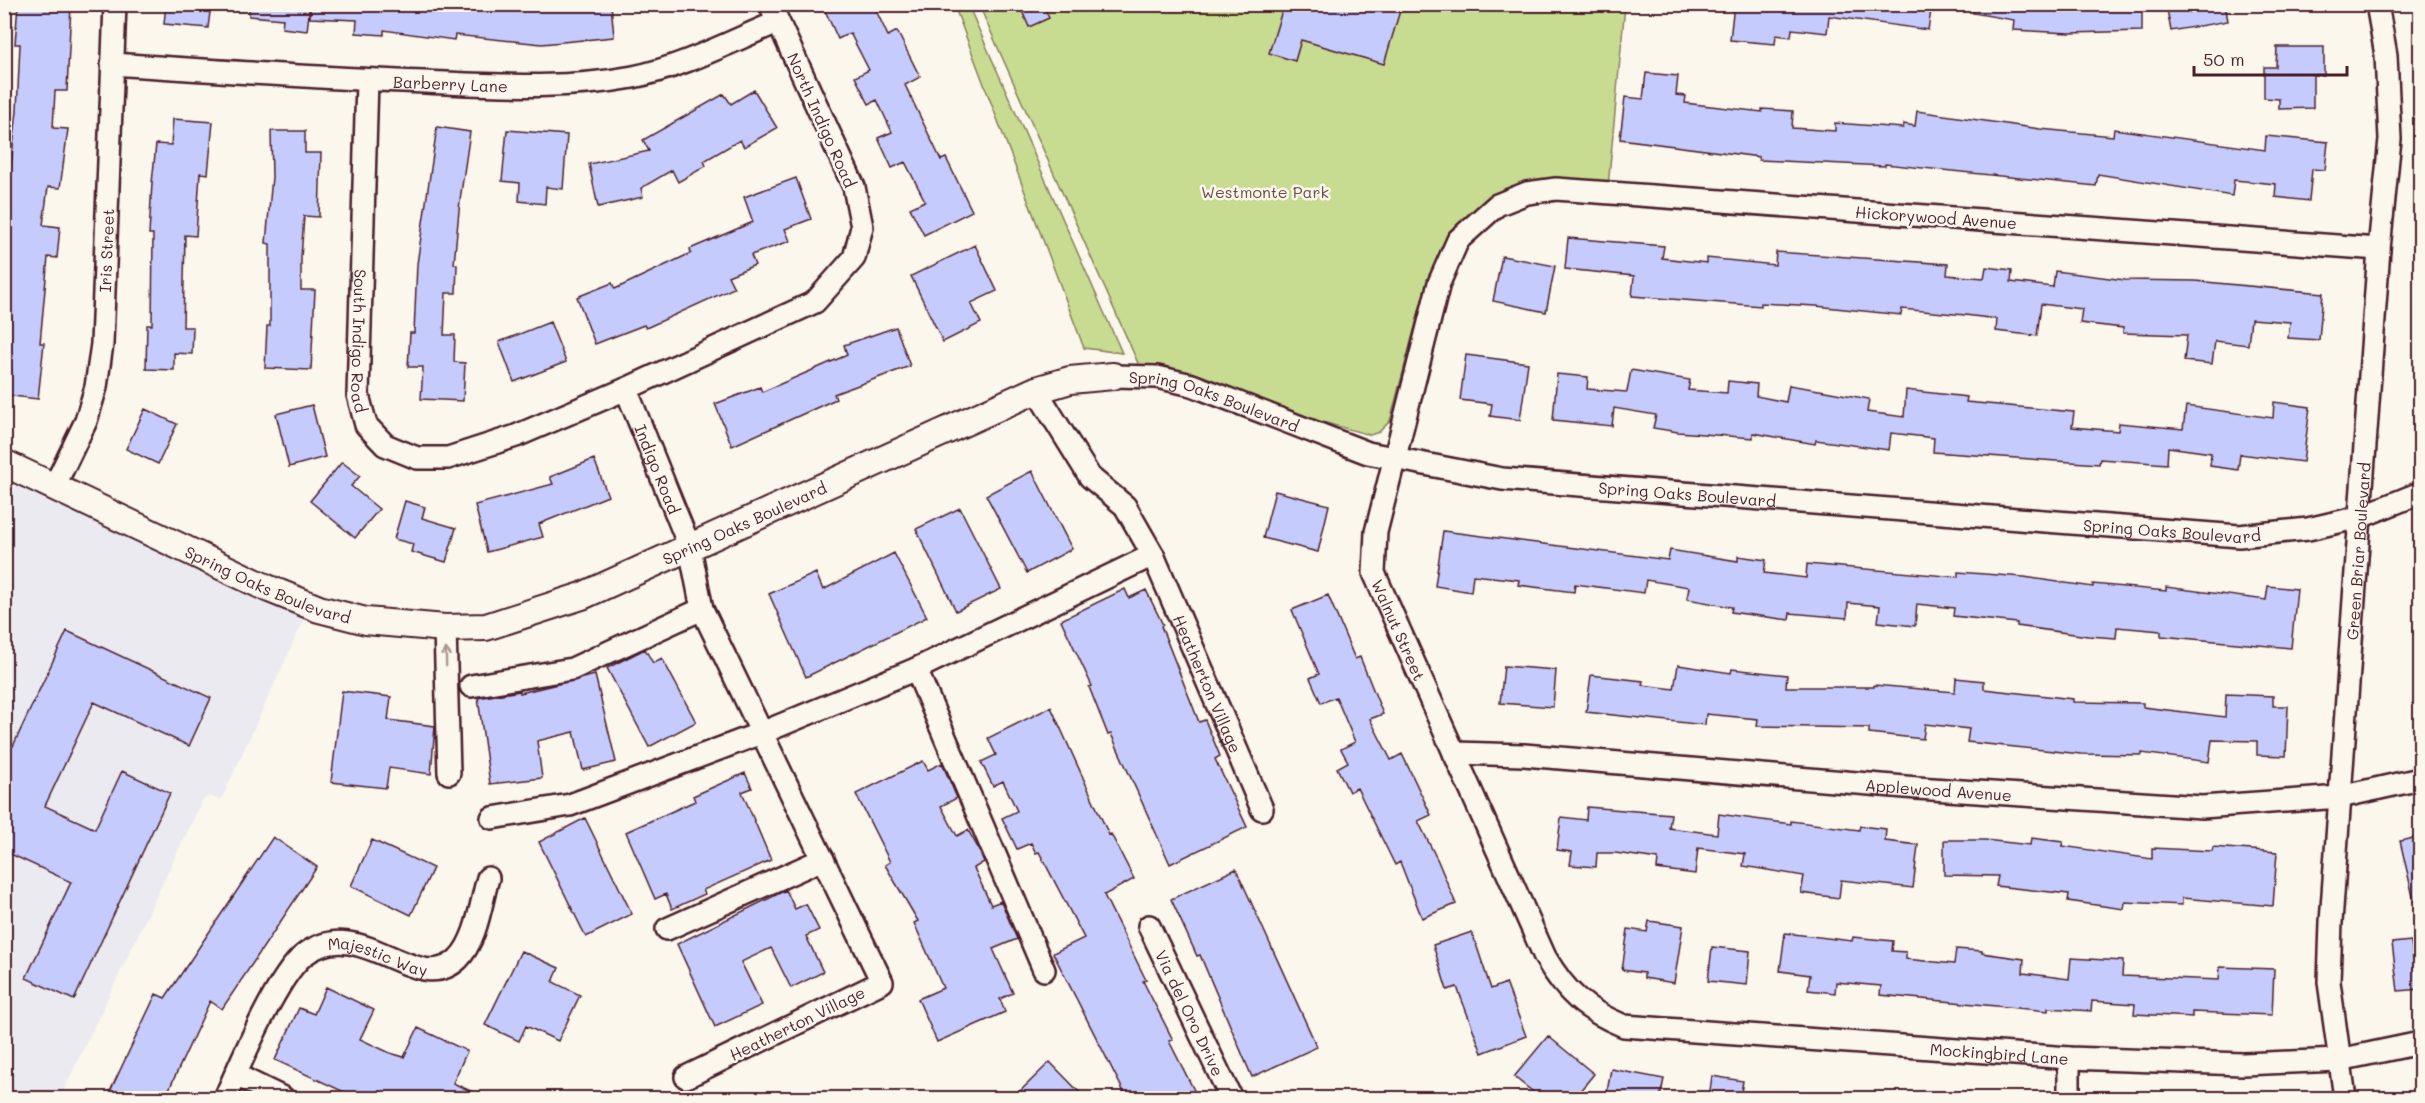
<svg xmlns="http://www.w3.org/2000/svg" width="2425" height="1103" font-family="Mali,sans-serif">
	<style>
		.built { fill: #ebeaf1 }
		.green { fill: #c8dc91; stroke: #897e5e; stroke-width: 1.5 }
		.building { fill: #c6cbfd; stroke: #4a1f2b; stroke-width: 1.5 }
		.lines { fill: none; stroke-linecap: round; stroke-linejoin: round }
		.minor-casing { stroke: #4a1f2b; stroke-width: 26 }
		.tertiary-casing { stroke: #4a1f2b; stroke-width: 30 }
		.minor { stroke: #fbf7ec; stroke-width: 21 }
		.tertiary { stroke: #fbf7ec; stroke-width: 26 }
		.oneway { stroke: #ab9695 }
		.labels { text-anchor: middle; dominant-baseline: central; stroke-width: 5; stroke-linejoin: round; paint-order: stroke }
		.street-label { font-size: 16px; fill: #4a1f2b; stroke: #fbf7ec }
		.park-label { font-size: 16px; fill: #6a4e44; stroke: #fbf7ec }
	</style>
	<rect width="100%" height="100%" fill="#fbf7ec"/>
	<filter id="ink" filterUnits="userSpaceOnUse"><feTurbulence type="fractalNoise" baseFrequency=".0167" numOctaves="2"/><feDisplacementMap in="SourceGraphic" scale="12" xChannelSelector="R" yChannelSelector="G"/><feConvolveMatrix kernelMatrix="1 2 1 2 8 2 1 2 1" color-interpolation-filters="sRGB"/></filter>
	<g filter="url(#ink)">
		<path class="built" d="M18,481L306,615L221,800L209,796L202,801L60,1098H5L4,511Z"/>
		<path class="green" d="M954,5H968L1122,353L1084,348Z
			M979,5H1625L1608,187L1559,185L1450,235L1427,281L1390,421L1379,432L1370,435L1142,372Z"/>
		<path class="building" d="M18,4H71L67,91H55L53,128L68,129L60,188L48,187L43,225L60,227L57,258L48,257L40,343H44L38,399L4,395V227L17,111L20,44H15Z
			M166,4H211L208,28L164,24Z
			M249,4H611L614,37L542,44L455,35L454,40L384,30V35L356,33L357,20L310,18V5L307,31L282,28L283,19L249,16Z
			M822,4H873L888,36L897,31L920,77L905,85L941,160L946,158L972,211L924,235L910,208L925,201L905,162L892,168L878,138L892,132L877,100L869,104L855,77L869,70L850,33L838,39Z
			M1019,4H1043L1049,18L1029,27Z
			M1284,4H1402L1384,64L1301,40L1295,61L1269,53Z
			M1734,4H1932L1928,30L1829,16L1827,33L1792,29L1791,37L1776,35L1775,44L1730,40Z
			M1974,4H2142V31L2070,33L2013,30L2014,20L1973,13Z
			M2166,4H2225L2228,21L2171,31Z
			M2277,47H2324V75H2313V108L2279,109V99L2264,98V67H2276Z
			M1646,73L1678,76L1676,95L1686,96L1685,103L1762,112V109L1793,111L1792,128L1835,131V123L1903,128L1904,124L1915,126L1917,111L2040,129L2113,136L2114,129L2265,150L2266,136L2328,142L2325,170L2312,169L2309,201L2275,197L2276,184L2234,180L2232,196L2098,174L2096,186L1885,164V166L1759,160V157L1620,139L1625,97L1643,99Z
			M754,90L777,128L744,147L740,140L704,161L706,166L678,182L672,170L641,188L643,197L598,207L589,164L649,151L643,140L724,94L731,104Z
			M173,119L213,122L208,174L200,173L196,236L185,235L183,327H193L192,354L174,353V370L146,369L147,325H152L153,234H149L152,183L156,144L171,145Z
			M437,127L470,132L460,200L454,264L457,265L456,293H446L444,335H455L454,362L465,363L463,401L421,399L423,367H408L410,333H414L417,264Z
			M507,130L567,135L563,189L546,187L545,204L519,201L520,183L502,181Z
			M271,131H305V153H321L319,217L304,216L301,258V290H315L311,370L265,368L267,326H270V244L266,243L272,177Z
			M796,178L811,219L785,229L790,241L751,255L755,265L728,276L734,288L646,328L644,325L595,344L577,297L612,283L615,289L691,253L690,249L753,222L744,197Z
			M1568,238L1664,246L1662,258L1707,263V258L1775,265L1776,252L1948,264L1947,275L1984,278L1986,267L2012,270L2011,282L2053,287L2055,271L2125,280L2195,281L2323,293L2319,340L2288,338L2290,322L2251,319L2248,345L2215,341L2212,364L2184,361L2187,335L2123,333V328L2080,323L2082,309L2041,304L2037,336L1996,331L1997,319L1965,315L1902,309L1901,315L1816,306L1761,303V306L1632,296L1634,276L1565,269Z
			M975,245L997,291L971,303L981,323L943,342L911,276Z
			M1502,256L1555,266L1546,312L1493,301Z
			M550,322L566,362L514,382L499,342Z
			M896,327L910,366L834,394L836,399L732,446L715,404L760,387L762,392L847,355L844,345Z
			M1466,355L1528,363L1520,420L1490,416L1492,404L1460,400Z
			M1631,370L1690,380L1688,390L1727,393L1728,381L1757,384L1756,396L1786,402L1789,385L1825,391L1869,399L1867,412L1904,417L1906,390L1967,397L1966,402L2074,412L2072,427L2118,431L2119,423L2183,429L2186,406L2273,418L2274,402L2310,407L2303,462L2240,454L2238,470L2210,466L2211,453L2168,447L2167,464L2100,459L2099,464L1933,452L1934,438L1891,433L1889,450L1816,440L1815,444L1753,433V438L1678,432L1653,428L1656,415L1614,408L1612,426L1553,420L1557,374L1588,377L1587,389L1627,392Z
			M312,405L325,457L289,467L276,414Z
			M145,409L177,424L158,464L126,449Z
			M594,459L608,496L539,524L543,537L487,552L475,505L553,484L550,477Z
			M342,462L360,476L351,486L379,509L355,538L310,501Z
			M1032,471L1072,549L1027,573L986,495Z
			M1275,491L1329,505L1318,552L1263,538Z
			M405,501L425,507L422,518L456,528L446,562L411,552L413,544L394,539Z
			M960,508L1001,589L956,611L916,529Z
			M1443,531L1668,560L1670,550L1738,561V556L1766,560L1764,573L1806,578L1807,564L1958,577V572L2024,577L2093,587V584L2166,591V587L2266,600L2268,586L2297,589L2291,648L2161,636V631L2117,627L2116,638L2088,636L2017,626V623L1953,616L1954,608L1917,604L1915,626L1878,622L1880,606L1848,603L1847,618L1790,613L1789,620L1731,612L1732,607L1687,599L1689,587L1646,580L1644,593L1575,584L1574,592L1518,585L1519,580L1473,575L1471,592L1435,586Z
			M894,553L927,617L806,677L769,594L816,573L823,590Z
			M1125,589L1129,598L1146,590L1163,625L1161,626L1199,722L1205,720L1220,756L1215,759L1247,827L1170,864L1111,734L1108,735L1089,687L1092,686L1061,620Z
			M1328,595L1355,659L1360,657L1383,714L1370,719L1391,760L1402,754L1431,815L1418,821L1438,861L1456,904L1422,918L1400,862L1395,865L1357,788L1349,792L1337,768L1348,762L1341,749L1355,742L1336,697L1321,703L1310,678L1319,674L1292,610Z
			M67,631L211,698L189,746L94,702L45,806L95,829L122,771L170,793L74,1000L26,978L71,882L4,851V743L13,746Z
			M645,649L653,663L662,658L696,722L649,747L607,668Z
			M1678,665L1731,673L1732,669L1787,675L1786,687H1874V685L1955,692L1956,678L1984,681V689L2073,699V702L2143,703V707L2225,717L2226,694L2273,696V706H2288L2286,756L2257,755V741L2212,740L2209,762L2142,753V755L2081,754L1967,742L1969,729L1925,724L1923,739L1869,733V728L1757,726L1758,719L1706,714L1705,725L1586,712L1591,675L1643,681L1642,685L1674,689Z
			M1504,666L1556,670L1553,707L1500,703Z
			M595,675L616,762L583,770L574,732L537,741L542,778L490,784L478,698L520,691V693Z
			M342,691L391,697L388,720L435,726L431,774L389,768L386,788L331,782Z
			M1051,707L1109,835L1111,834L1134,879L1104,895L1146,980L1143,981L1173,1040L1169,1041L1198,1098H1127L1053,953L1084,938L1039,852L1036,853L1031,843L1017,849L1002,818L1017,811L1003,781L993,786L981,762L996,755L988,738Z
			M923,761L928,770L942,763L957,798L941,806L957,836L968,830L978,848L984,862L974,868L991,905L1001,901L1017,939L993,949L1013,993L1000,999L1005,1012L937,1042L918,999L943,988L914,923L918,921L885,865L890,862L856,794Z
			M745,773L752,788L742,792L771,860L703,890L705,894L672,909L666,894L655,899L626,832L695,801L693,796Z
			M1587,807L1671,814L1669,828L1717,834L1719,814L1791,824V821L1859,830L1860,826L1886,829L1885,841L1918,845L1913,888L1841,880L1839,898L1801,893L1804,876L1743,866L1745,854L1698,848L1695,874L1657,869L1658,859L1615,853H1597L1596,867L1570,865L1572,852L1557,850L1561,817L1586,820Z
			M585,818L632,914L586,937L539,842Z
			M2421,836V901H2414L2400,841Z
			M273,837L317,867L222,1009L210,1001L165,1098H107L156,994L165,998Z
			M2031,838L2063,842L2062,846L2152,859V848L2212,851L2213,847L2277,852L2273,906L2182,898V905L2125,902L2124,909L2068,901L2069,894L1996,886L1998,876L1944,875V840H1985L2030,845Z
			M372,840L433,868L411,915L351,886Z
			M1236,869L1317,1047L1252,1077L1200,955L1197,956L1171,899Z
			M786,890L795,909L806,904L819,930L806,936L823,972L791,988L771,948L741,962L762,1005L715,1027L677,944Z
			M1649,921L1683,926L1674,983L1644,978V973L1622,970L1628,929L1647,932Z
			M1472,932L1491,989L1506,983L1526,1036L1482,1053L1457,987L1447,990L1433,945Z
			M1785,933L1852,941L1853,937L1893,941L1892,951L1906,952V959L1954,964L1956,949L1982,951V953L2024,959L2023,973L2069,979L2071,958L2123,961L2122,976L2219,980L2220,967L2274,969L2272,1015L2192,1012V1017L2134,1014L2135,1004L2092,1001L2091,1011L2048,1008V1011L1880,995L1881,986L1836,982L1835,993L1808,990L1810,975L1780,971Z
			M2411,941L2413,957L2421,956V989L2398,991L2392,943Z
			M1712,947L1750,951L1747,985L1708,981Z
			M521,951L559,968L553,982L580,995L558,1041L526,1026L519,1041L485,1025Z
			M326,987L374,1010L360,1039L390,1053L404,1057L418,1028L467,1051L453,1083L486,1098H357L275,1060L299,1008L314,1014Z
			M1548,1036L1594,1074L1574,1098H1541L1514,1077Z
			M1050,1062L1085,1098H1013Z
			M1611,1069L1664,1079L1660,1098H1606Z
			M1712,1076L1743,1081L1740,1098H1709Z"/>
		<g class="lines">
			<defs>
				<g id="minor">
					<path id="s1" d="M112,64C217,71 321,78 425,82C495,85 564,90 633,77C683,67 731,41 778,22"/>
					<path id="s2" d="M367,80L358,395L366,425L385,445L417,458H448L516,436L626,389L815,302L854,258L862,227L854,187L770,4"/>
					<path id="s3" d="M2379,249L1556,189L1527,193L1497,205L1458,240L1439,283L1376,532L1374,573L1545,957C1566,993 1585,1010 1624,1026L2069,1058L2243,1064L2339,1060L2420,1043"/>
					<path id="s4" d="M1113,376L1157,377L1192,385L1368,453L1502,479L2239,536L2308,529L2360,517L2420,493"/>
					<path id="s5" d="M626,389L690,548L702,609L882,982L686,1077"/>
					<path id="s6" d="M1036,390L1090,477L1125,506L1153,555L1262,809"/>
					<path id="s7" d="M54,487L86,421L96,387L102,344L115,4"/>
					<path d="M445,628L449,773"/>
					<path d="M916,669L1044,970"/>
					<path d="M471,686L572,669L702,609"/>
					<path id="s8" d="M1454,753L1524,755L1917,788L2202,807L2340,797L2420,779"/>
					<path d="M492,818L570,805L764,732L916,669L1153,555"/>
					<path id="s9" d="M1149,926L1231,1098"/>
					<path d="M667,929L823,859"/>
					<path d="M236,1075L283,1098"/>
					<path id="s10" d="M225,1098C240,1064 277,976 304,955C361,911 416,999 458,959C477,940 481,902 488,878"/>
					<path d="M2069,1098V1058"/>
					<path id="s11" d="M2345,1098L2329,982L2331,922L2379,249L2390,139L2386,55L2377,4"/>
				</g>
				<g id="tertiary">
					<path id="s12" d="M4,463L267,588L319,609L366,621L445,628L486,627L582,596L1036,390L1070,380L1113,376"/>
				</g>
			</defs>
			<use href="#minor" class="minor-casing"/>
			<use href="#tertiary" class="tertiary-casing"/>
			<use href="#minor" class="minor"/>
			<use href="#tertiary" class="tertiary"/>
		</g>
		<defs><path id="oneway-shaft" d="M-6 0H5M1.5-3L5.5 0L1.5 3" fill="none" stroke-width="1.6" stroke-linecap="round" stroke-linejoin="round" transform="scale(1.5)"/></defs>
		<use class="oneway" href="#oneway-shaft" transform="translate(446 657) rotate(-91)"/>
	</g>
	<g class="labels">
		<g class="street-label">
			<text stroke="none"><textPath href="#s1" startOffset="339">Barberry Lane</textPath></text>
			<text transform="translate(822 120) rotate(66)">North Indigo Road</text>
			<text transform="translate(1936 217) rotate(4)">Hickorywood Avenue</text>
			<text stroke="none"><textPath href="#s7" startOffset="246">Iris Street</textPath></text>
			<text stroke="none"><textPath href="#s2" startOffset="261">South Indigo Road</textPath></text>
			<text stroke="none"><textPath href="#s4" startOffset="105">Spring Oaks Boulevard</textPath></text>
			<text stroke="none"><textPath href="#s5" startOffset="86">Indigo Road</textPath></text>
			<text stroke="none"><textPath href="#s4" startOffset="591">Spring Oaks Boulevard</textPath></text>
			<text stroke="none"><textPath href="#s12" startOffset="795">Spring Oaks Boulevard</textPath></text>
			<text stroke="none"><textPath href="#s4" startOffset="1077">Spring Oaks Boulevard</textPath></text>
			<text stroke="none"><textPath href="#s11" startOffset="549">Green Briar Boulevard</textPath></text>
			<text stroke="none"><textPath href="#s12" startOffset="291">Spring Oaks Boulevard</textPath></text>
			<text stroke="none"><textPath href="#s3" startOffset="1346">Walnut Street</textPath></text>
			<text stroke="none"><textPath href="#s6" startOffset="344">Heatherton Village</textPath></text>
			<text stroke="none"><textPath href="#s8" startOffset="486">Applewood Avenue</textPath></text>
			<text stroke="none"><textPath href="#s10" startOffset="243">Majestic Way</textPath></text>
			<text stroke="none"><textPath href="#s9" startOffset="96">Via del Oro Drive</textPath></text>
			<text transform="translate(797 1023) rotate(-26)">Heatherton Village</text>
			<text stroke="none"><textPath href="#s3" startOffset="2188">Mockingbird Lane</textPath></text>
		</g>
		<g class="park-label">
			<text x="1265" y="191">Westmonte Park</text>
		</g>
	</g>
	<rect width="2425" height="1103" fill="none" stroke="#fbf7ec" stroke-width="24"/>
	<rect x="12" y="12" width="2401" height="1079" fill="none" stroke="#4a1f2b" stroke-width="2" filter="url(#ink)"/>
	<path d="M2194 66v9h153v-9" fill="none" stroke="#4a1f2b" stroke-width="3"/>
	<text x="2203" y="66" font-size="18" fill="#4a1f2b" stroke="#fbf7ec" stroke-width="4.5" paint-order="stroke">50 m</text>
</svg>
